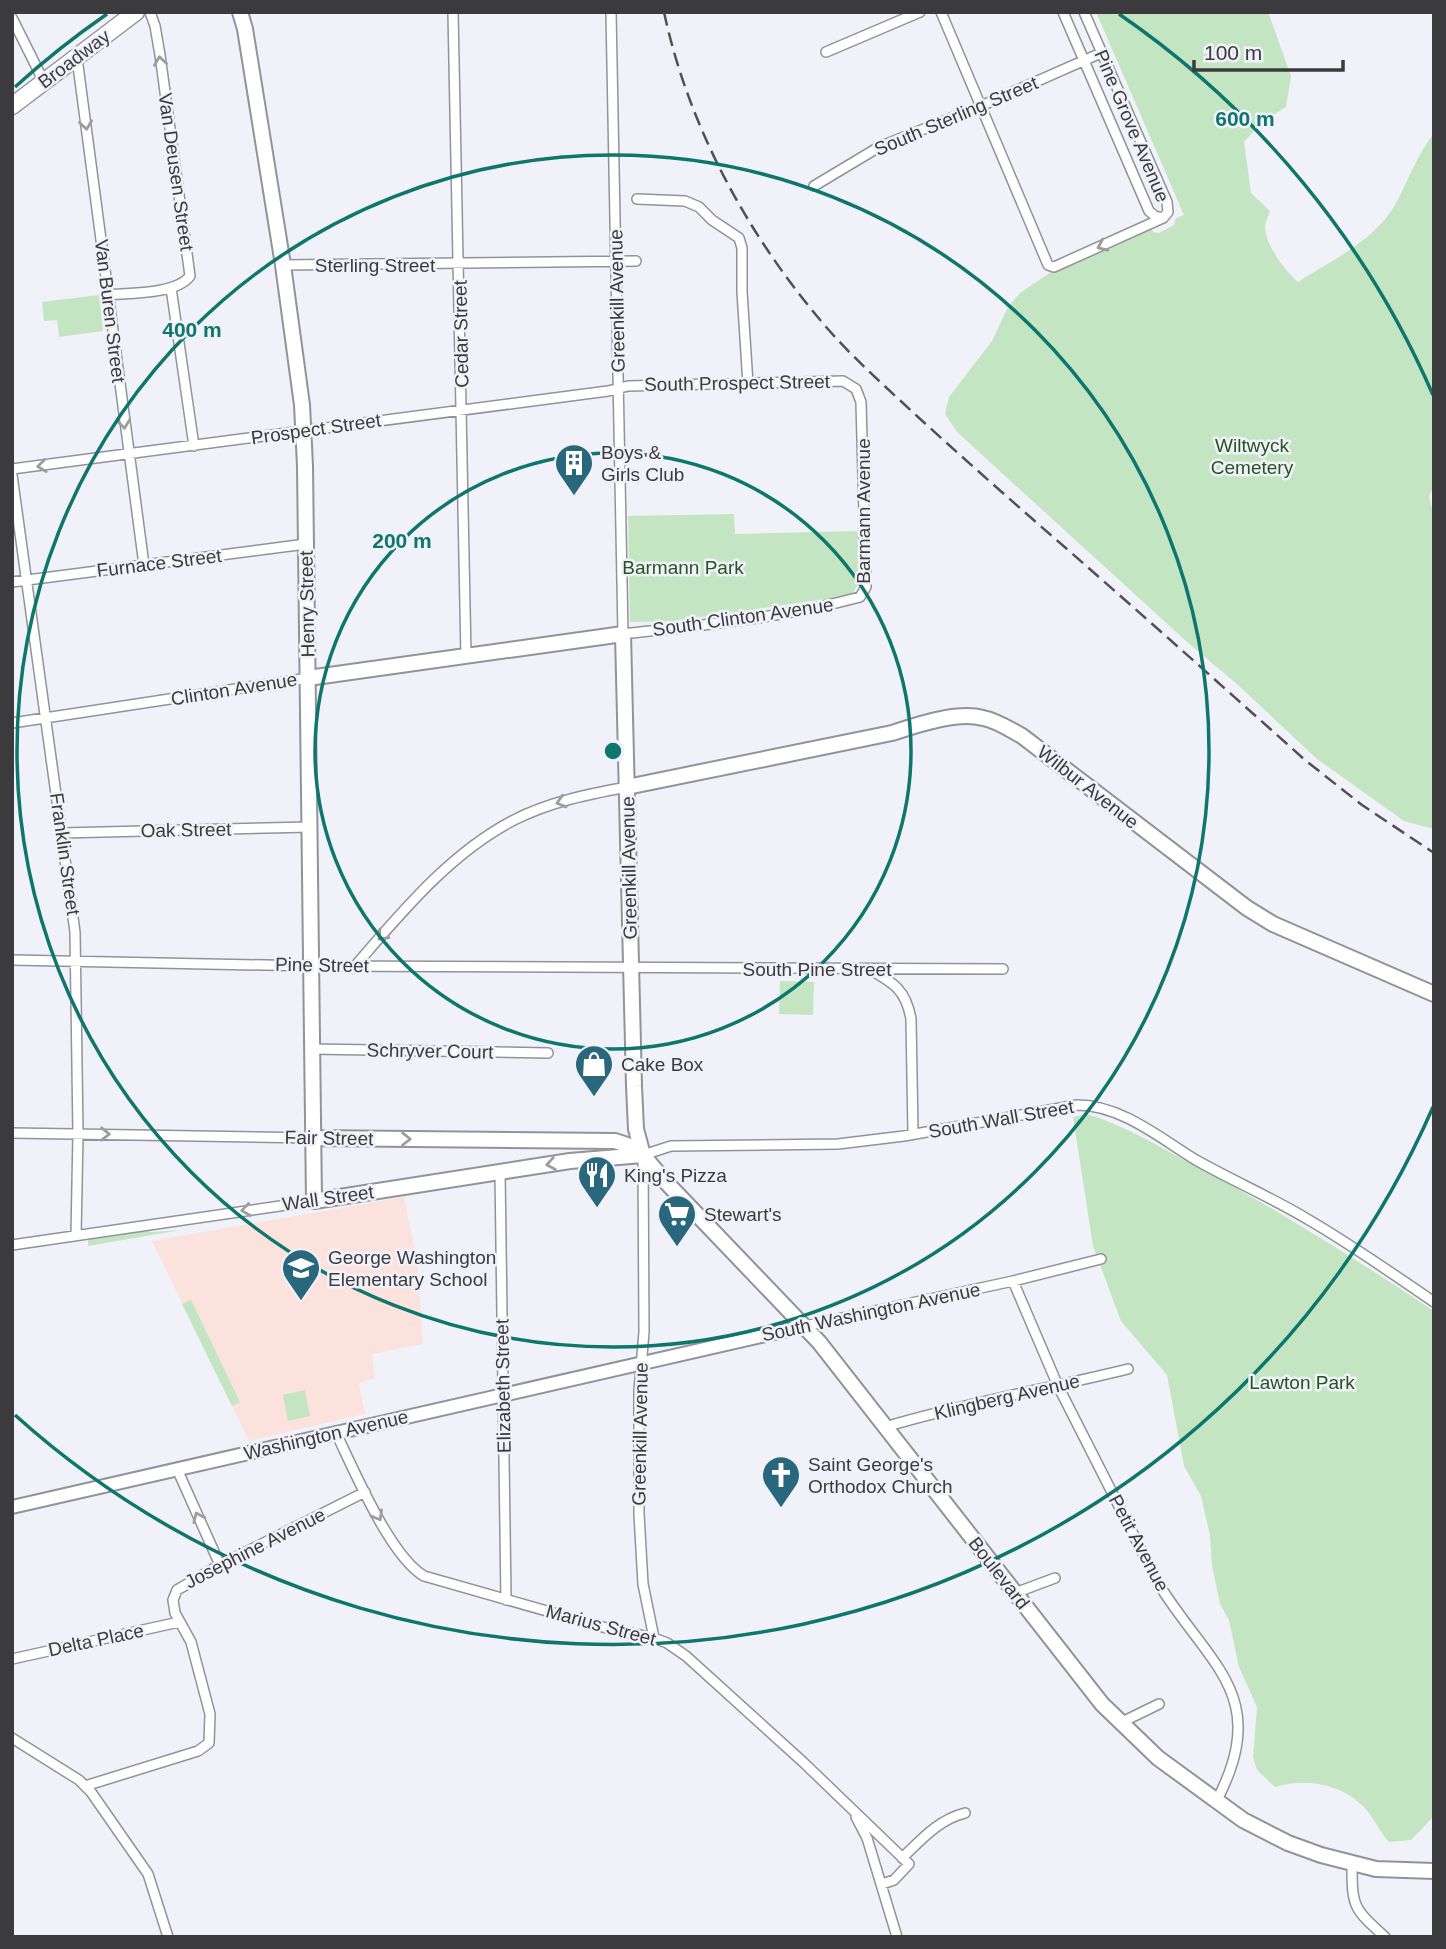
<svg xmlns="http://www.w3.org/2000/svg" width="1446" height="1949" font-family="Arial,sans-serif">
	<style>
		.education { fill: #fce2dd }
		.green { fill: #c3e5c1 }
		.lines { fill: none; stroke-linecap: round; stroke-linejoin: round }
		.minor-casing { stroke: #929399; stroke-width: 12 }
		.secondary-casing { stroke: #929399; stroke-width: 16 }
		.primary-casing { stroke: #929399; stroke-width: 18 }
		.trunk-casing { stroke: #929399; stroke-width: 19 }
		.minor { stroke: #fff; stroke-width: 9 }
		.secondary { stroke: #fff; stroke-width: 12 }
		.primary { stroke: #fff; stroke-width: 14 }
		.trunk { stroke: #fff; stroke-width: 16 }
		.rail { stroke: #515154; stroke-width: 2.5; stroke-dasharray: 14 7; stroke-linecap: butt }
		.oneway { stroke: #9d9d9e }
		.ring { fill: none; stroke: #0f766e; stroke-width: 3.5 }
		.labels { text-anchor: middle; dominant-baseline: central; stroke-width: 5; stroke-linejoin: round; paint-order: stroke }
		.street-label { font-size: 19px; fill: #3b3b3e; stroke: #f1f2f9 }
		.park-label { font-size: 19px; fill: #255324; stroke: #f1f2f9 }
		.poi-label { font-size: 19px; fill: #3b3b3e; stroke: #f1f2f9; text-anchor: start }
		.centre { fill: #0f766e; stroke: #f1f2f9; stroke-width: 3.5 }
		.ring-label { font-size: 21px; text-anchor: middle; font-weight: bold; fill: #0f766e; stroke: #f1f2f9; stroke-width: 5; stroke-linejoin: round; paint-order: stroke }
	</style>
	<rect width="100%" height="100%" fill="#f1f2f9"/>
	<path class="education" d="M404,1197L417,1261L423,1344L372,1354L375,1378L359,1383L365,1414L249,1441L152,1241Z"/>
	<path class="green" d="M1096,12H1268L1291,76L1286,107L1262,122L1244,142L1251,193L1270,211C1268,216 1265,223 1265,228C1267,247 1284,270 1298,282C1332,260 1374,241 1395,205C1408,181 1417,155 1434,133V485L1429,496L1434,517V829L1404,821L1317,759L1238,685L1186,641L957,432L945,414L949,397L992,341L1008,307L1020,293L1051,272L1152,229L1153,232L1159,233L1174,225L1176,218L1184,215Z
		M99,295L103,331L59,337L57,320L44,321L42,302Z
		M734,514L735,534L859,531L860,582L852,594L846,596L674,621L630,622L628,516Z
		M780,981L814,982L813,1015L779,1014Z
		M1087,1114C1127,1126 1161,1148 1197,1167C1279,1210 1357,1260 1434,1311V1816L1411,1840L1389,1842C1379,1831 1373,1816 1363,1806C1339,1783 1305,1778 1275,1787L1257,1770L1253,1757L1257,1707L1239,1667L1229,1620L1220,1604L1212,1566L1210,1535L1201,1496L1184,1466L1167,1375L1121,1321L1093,1246L1073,1117Z
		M145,1230L151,1232L181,1230L88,1246V1236Z
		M191,1300L240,1402L232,1406L182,1304Z
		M305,1390L310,1416L288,1421L283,1395Z"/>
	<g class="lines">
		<defs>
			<path id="minor" d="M453,12L466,656
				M941,12L1048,265L1054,267L1163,218
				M1063,12L1149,211L1155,216L1163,218
				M1084,12L1167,202L1168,212L1163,218
				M12,18L44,82
				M826,52L920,12
				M77,58L144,565
				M814,186L879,147L981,106L1101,53
				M637,199L685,201L699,207L712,220L739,238L742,248V292L748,384
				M283,265L636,261
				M171,288L194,446
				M108,295C130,293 177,294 190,276L160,55L155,26L150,12
				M12,469L608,391L628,386L843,381L856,389L861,402L866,587L860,597C783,618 702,625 623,634C618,427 616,219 611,12
				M12,475L75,932L78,1134L76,1235
				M12,582L306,544
				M12,723L308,678
				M62,833L310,827
				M12,960L311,966L1003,969
				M355,966C401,913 450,853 514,820C549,802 589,794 627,787
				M869,969C894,983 906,990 911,1019L913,1134
				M312,1049L548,1053
				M12,1133L313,1138
				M500,1172L506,1600
				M12,1245L314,1201
				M1013,1281L1058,1386L1158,1583C1210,1667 1272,1695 1216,1802
				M805,1326L1013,1281L1101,1259
				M885,1427C965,1403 1047,1389 1128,1369
				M336,1433C354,1470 390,1556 424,1576L610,1629L654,1638L667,1643L686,1656L803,1762L909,1864L894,1880L882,1884
				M177,1469L220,1565
				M1015,1593L1055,1578
				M654,1638L643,1584L639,1514V1391L644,1332L643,1155L671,1146L838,1144L904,1136L1077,1105C1121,1105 1160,1138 1196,1160C1233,1181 1273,1198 1309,1220C1352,1245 1393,1274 1434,1302
				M12,1659L179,1622
				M1120,1723L1159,1704
				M12,1738L79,1780L91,1792L148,1874L168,1937
				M85,1786L198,1751L209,1743L210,1714L191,1642L175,1613L173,1600L177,1590L220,1565L365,1492
				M856,1817L867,1838L897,1937
				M902,1858C922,1839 938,1820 965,1813
				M1352,1864C1352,1907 1353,1908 1385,1937"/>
			<path id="secondary" d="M12,1507L805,1326"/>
			<path id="primary" d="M240,12L245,29L283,265L302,405L305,466L314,1201L570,1161L643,1155
				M308,678L623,634L634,1086L636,1129L643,1155
				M627,787L892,733C917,725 957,711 983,718C998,721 1009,729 1022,736L1247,908L1273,924L1434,994
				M313,1138L615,1141L630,1146L643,1155L663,1179L819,1342L1102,1704L1158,1758L1243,1820L1288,1843L1321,1855L1376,1869L1434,1871"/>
			<path id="trunk" d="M12,106L136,12"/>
		</defs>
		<use href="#minor" class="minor-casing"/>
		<use href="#secondary" class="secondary-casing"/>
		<use href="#primary" class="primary-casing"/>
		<use href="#trunk" class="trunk-casing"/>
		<use href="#minor" class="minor"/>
		<use href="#secondary" class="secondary"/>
		<use href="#primary" class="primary"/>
		<use href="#trunk" class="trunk"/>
		<path class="rail" d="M664,12C689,129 750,239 827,328C855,360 887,388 918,417C962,457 1007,497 1052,536C1137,610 1221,685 1305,760L1362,805L1434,853"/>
	</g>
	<defs><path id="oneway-chevron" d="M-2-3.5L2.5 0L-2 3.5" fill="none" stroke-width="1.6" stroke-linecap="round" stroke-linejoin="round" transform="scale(1.75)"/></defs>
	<g class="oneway">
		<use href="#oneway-chevron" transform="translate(160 61) rotate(-98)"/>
		<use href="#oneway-chevron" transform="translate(86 125) rotate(82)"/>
		<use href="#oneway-chevron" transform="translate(1102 246) rotate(156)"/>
		<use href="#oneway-chevron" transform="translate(124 424) rotate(83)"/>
		<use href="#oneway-chevron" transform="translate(42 466) rotate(173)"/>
		<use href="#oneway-chevron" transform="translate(561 802) rotate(164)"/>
		<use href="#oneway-chevron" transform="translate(382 936) rotate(133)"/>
		<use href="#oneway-chevron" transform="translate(105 1134) rotate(1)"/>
		<use href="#oneway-chevron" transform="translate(406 1139)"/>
		<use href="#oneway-chevron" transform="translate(551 1164) rotate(171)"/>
		<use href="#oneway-chevron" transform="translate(246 1210) rotate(172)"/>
		<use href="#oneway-chevron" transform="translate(378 1516) rotate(60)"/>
		<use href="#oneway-chevron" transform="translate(198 1517) rotate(-114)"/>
	</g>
	<g class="ring">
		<circle cx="613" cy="751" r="298"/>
		<circle cx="613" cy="751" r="596"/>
		<path d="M1433 1107A894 894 0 0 1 15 1415M15 87A894 894 0 0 1 107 14M1119 14A894 894 0 0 1 1433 395"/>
	</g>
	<defs>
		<symbol id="building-pin" viewBox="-11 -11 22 30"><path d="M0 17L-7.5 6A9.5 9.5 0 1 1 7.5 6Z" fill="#29677d" stroke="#f1f2f9"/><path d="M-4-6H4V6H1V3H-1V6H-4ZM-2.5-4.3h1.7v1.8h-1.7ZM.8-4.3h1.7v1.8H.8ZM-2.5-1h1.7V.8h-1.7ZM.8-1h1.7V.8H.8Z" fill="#fff"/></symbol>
		<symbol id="shop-pin" viewBox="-11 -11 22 30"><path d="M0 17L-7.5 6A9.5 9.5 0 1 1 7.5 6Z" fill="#29677d" stroke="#f1f2f9"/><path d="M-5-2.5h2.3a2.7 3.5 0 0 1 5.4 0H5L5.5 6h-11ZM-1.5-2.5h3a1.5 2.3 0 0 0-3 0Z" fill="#fff"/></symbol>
		<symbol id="restaurant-pin" viewBox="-11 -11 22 30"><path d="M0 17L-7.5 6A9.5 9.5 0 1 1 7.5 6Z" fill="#29677d" stroke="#f1f2f9"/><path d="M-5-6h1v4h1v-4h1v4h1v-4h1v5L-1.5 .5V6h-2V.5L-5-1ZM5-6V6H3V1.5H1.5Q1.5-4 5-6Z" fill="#fff"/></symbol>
		<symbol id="supermarket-pin" viewBox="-11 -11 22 30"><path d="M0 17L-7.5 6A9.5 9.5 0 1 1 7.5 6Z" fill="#29677d" stroke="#f1f2f9"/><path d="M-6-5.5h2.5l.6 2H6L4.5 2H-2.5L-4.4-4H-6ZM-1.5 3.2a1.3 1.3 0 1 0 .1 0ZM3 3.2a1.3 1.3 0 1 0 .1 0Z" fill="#fff"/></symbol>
		<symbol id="school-pin" viewBox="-11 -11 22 30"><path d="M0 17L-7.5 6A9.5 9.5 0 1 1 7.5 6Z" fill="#29677d" stroke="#f1f2f9"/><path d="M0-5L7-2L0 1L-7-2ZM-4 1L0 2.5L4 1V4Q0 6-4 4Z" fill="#fff"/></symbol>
		<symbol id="church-pin" viewBox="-11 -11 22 30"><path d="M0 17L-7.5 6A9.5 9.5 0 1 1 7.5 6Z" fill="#29677d" stroke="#f1f2f9"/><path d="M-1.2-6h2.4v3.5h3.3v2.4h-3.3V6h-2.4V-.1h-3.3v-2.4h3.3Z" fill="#fff"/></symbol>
	</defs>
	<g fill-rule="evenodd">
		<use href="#building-pin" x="552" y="441" width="44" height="60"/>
		<use href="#shop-pin" x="572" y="1042" width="44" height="60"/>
		<use href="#restaurant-pin" x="575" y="1153" width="44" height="60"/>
		<use href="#supermarket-pin" x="655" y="1192" width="44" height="60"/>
		<use href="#school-pin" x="279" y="1246" width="44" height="60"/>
		<use href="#church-pin" x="759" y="1453" width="44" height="60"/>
	</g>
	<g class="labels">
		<g class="street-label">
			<text transform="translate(74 59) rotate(-37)">Broadway</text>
			<text transform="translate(956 116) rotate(-23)">South Sterling Street</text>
			<text transform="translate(1132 126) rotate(67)">Pine Grove Avenue</text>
			<text transform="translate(176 172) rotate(82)">Van Deusen Street</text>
			<text x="375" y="265">Sterling Street</text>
			<text transform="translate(617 301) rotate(-91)">Greenkill Avenue</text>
			<text transform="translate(110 311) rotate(83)">Van Buren Street</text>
			<text transform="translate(461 334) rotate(-91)">Cedar Street</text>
			<text transform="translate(737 383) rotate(-1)">South Prospect Street</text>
			<text transform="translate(316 429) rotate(-8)">Prospect Street</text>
			<text transform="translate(863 511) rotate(-90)">Barmann Avenue</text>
			<text transform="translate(159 563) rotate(-7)">Furnace Street</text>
			<text transform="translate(307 604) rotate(-91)">Henry Street</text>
			<text transform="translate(743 617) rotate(-8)">South Clinton Avenue</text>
			<text transform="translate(234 689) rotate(-9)">Clinton Avenue</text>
			<text transform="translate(1088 787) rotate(38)">Wilbur Avenue</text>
			<text transform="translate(186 830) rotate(-1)">Oak Street</text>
			<text transform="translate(65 854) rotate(82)">Franklin Street</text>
			<text transform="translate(629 868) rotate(-91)">Greenkill Avenue</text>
			<text transform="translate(322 965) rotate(1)">Pine Street</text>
			<text x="817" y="969">South Pine Street</text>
			<text transform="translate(430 1051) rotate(1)">Schryver Court</text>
			<text transform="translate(1001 1119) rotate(-10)">South Wall Street</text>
			<text transform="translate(329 1138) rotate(1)">Fair Street</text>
			<text transform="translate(328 1198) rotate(-8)">Wall Street</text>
			<text transform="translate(871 1312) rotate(-12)">South Washington Avenue</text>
			<text transform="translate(503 1386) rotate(-91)">Elizabeth Street</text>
			<text transform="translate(1007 1397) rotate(-13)">Klingberg Avenue</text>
			<text transform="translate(640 1434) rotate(-89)">Greenkill Avenue</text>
			<text transform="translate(326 1435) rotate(-13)">Washington Avenue</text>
			<text transform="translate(1139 1543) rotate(62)">Petit Avenue</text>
			<text transform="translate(255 1548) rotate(-27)">Josephine Avenue</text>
			<text transform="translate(999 1573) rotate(52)">Boulevard</text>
			<text transform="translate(601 1625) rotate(15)">Marius Street</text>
			<text transform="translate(96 1640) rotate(-12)">Delta Place</text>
		</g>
		<g class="park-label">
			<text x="1252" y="445">Wiltwyck<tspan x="1252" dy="22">Cemetery</tspan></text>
			<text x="683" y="567">Barmann Park</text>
			<text x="1302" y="1382">Lawton Park</text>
		</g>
		<g class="poi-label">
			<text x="601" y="452">Boys &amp;<tspan x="601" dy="22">Girls Club</tspan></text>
			<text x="621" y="1064">Cake Box</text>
			<text x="624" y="1175">King's Pizza</text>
			<text x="704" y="1214">Stewart's</text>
			<text x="328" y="1257">George Washington<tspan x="328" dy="22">Elementary School</tspan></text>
			<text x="808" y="1464">Saint George's<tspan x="808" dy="22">Orthodox Church</tspan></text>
		</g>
	</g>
	<circle cx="613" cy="751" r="10" class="centre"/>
	<g class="ring-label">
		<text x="1245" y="126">600 m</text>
		<text x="192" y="337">400 m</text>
		<text x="402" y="548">200 m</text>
	</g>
	<rect width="1446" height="1949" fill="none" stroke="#3b3b3e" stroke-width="28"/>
	<path d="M1194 60v10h149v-10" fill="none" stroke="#3b3b3e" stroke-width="3.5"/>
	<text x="1204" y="60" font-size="21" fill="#3b3b3e" stroke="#f1f2f9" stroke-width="5" paint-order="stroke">100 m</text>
</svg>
